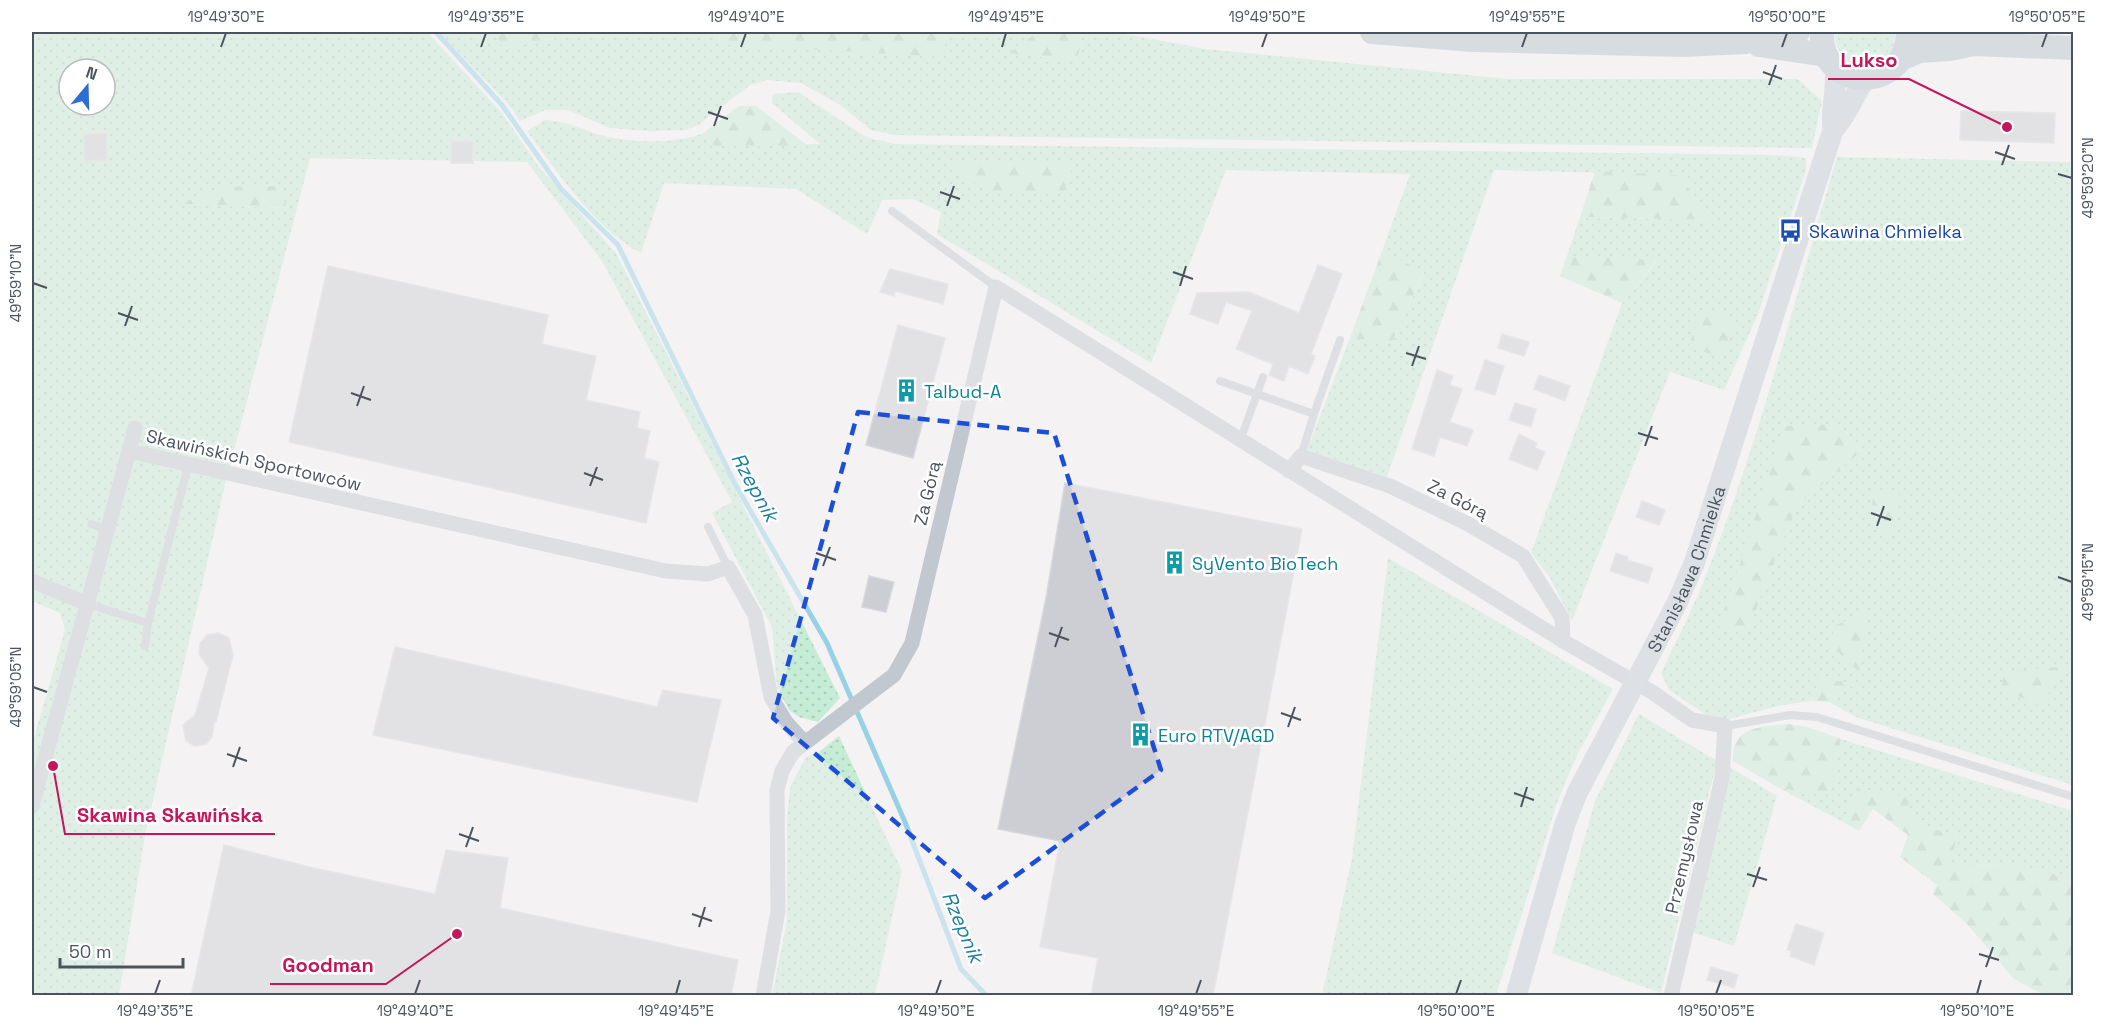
<svg xmlns="http://www.w3.org/2000/svg" width="2105" height="1027" font-family="'Space Grotesk',sans-serif">
	<style>
		.grass { fill: url(#grass-dots); fill-rule: evenodd }
		.forest { fill: url(#forest-firs) }
		.lines { fill: none; stroke-linecap: round; stroke-linejoin: round }
		.stream { stroke: #97d1e5; stroke-width: 5 }
		.building { fill: #ccced4; stroke: #d6d8dc; stroke-width: 1.5 }
		.lane { stroke: #c1c8cf; stroke-width: 8 }
		.street { stroke: #c1c8cf; stroke-width: 15 }
		.secondary { stroke: #c2c9d3; stroke-width: 21 }
		.primary { stroke: #b4c0cd; stroke-width: 24 }
		.marked { fill: none; stroke: #1d4ed8; stroke-width: 4.5; stroke-dasharray: 12 8; stroke-linejoin: round }
		.ticks { fill: none; stroke: #4b545e; stroke-width: 2 }
		.labels { text-anchor: middle; dominant-baseline: central; stroke-width: 5; stroke-linejoin: round; paint-order: stroke }
		.transit-label { font-size: 18px; fill: #164399; stroke: #fff; text-anchor: start }
		.culture-label { font-size: 18px; fill: #0d838f; stroke: #fff; text-anchor: start }
		.street-label { font-size: 18px; fill: #4b545e; stroke: #fff }
		.water-label { font-size: 20px; font-style: italic; fill: #1a7fa1; stroke: #fff }
		.leader { fill: none; stroke: #c2185b; stroke-width: 2 }
		.callout-dot { fill: #c2185b; stroke: #fff; stroke-width: 2 }
		.callout-label { font-size: 20px; text-anchor: middle; font-weight: bold; fill: #c2185b; stroke: #fff; stroke-width: 5; stroke-linejoin: round; paint-order: stroke }
		.neatline { fill: none; stroke: #4b545e; stroke-width: 2 }
		.ticks-label { font-size: 15px; text-anchor: middle; fill: #4b545e }
	</style>
	<defs>
		<pattern id="grass-dots" width="8" height="8" patternUnits="userSpaceOnUse" patternTransform="scale(1.5)"><rect width="8" height="8" fill="#c6ecd6"/><path d="M2 2h.1M6 6h.1" fill="none" stroke="#acccba" stroke-width="1.8" stroke-linecap="round"/></pattern>
		<pattern id="forest-firs" width="22" height="20" patternUnits="userSpaceOnUse" patternTransform="scale(1.5)"><rect width="22" height="20" fill="#c6ecd6"/><path d="M5 1l3.5 6h-7zM16 11l3.5 6h-7z" fill="#acccba"/></pattern>
	</defs>
	<rect width="100%" height="100%" fill="#f4f2f2"/>
	<path class="grass" d="M32,32H427L502,113L539,167L616,253L840,698L818,722L799,717L789,710L777,687L772,627L712,513L732,502L602,261L527,162L310,158L224,489L146,830L119,995H32V745L65,630L60,613L32,601ZM69,69H105V105H69ZM221,187L287,208L185,204Z
		M439,32H494L503,48L555,39V32H719L720,44L943,56L946,32H1037L1010,52L1077,60L1083,32H1114L1206,49L1508,79H1798L1822,101L1812,148L895,135L871,130L840,105L801,83L767,80L750,85L697,126L685,130L650,131L610,128L568,110H545L520,121L509,105Z
		M1834,32H1895C1898,73 1838,82 1834,32Z
		M798,92L866,137L895,144L1777,155L1806,158V170L1758,314L1724,390L1670,372L1572,621L1549,576L1531,553L1622,303L1657,261L1567,256L1580,217L1715,220L1677,175L1494,170L1387,477L1307,450L1350,338L1392,341L1424,273L1382,251L1410,174L1226,170L1151,363L937,234L941,212L913,199L882,200L867,234L796,189L664,183L641,253C595,229 558,173 527,131L545,120C571,121 589,134 613,138C639,143 677,143 702,134L714,146L820,144L772,103L773,94Z
		M1837,157L2073,162V785L1856,717L1829,702L1854,684L1820,679L1812,701L1782,705L1725,720L1708,716L1669,690L1661,673C1677,639 1695,605 1708,570C1761,436 1796,294 1837,157ZM1839,424L1861,451L1796,507Z
		M1388,558L1613,689L1577,755L1558,800L1496,995H1322L1352,858Z
		M1639,714L1717,761L1661,993L1552,953L1595,801Z
		M839,736L902,871L875,995H772L787,921V819L790,787L806,757L819,752Z
		M1841,739L2073,811V879L2024,866L1948,865L1957,838L1913,820L1858,788L1843,822L1779,788L1829,794Z
		M1730,767L1777,796L1734,946L1688,931Z"/>
	<path class="forest" d="M494,32H555V39L503,48Z
		M719,32H946L943,57L720,44Z
		M1037,32H1083L1077,61L1009,53Z
		M739,106H756L808,146H714L702,134Z
		M947,163H1074L1064,191L988,193Z
		M1595,171L1677,175L1715,220L1580,217Z
		M279,186L287,208L183,204L221,187Z
		M1382,251L1424,272L1392,342L1350,338Z
		M1567,256L1657,260L1622,303L1560,276Z
		M1700,310L1736,318L1724,357L1688,348Z
		M1839,424L1861,451L1796,507L1747,633L1719,627L1785,426Z
		M1873,492L1902,495L1890,539L1871,527Z
		M1868,611L1859,672L1831,645L1834,626Z
		M2068,666L2040,706L2002,689L2003,672Z
		M1820,679L1855,683L1829,702L1812,701Z
		M1788,724L1811,728L1841,739L1830,795L1779,788L1733,761C1732,726 1760,727 1788,724Z
		M1858,788L1907,796L1913,820L1957,838L1949,865L2024,866L2073,879V995H2044L2014,979L1967,924L1933,894L1937,885L1900,857L1908,835L1873,809L1859,831L1843,822Z"/>
	<g class="lines">
		<path class="stream" d="M436,32L502,105L561,189L618,245L735,484L827,643L905,822L961,969L987,996"/>
	</g>
	<path class="building" d="M1961,111L2055,113L2054,143L1960,140Z
		M107,133V160L85,161L84,134Z
		M451,141H473V163H451Z
		M1318,265L1342,274L1311,354L1315,356L1308,374L1289,366L1284,381L1269,375L1273,364L1236,349L1252,311L1226,302L1218,324L1190,314L1197,293L1249,292L1299,313Z
		M328,266L548,315L542,344L596,356L586,400L640,412L637,428L650,431L644,458L659,462L646,523L289,442Z
		M890,269L948,284L943,304L895,291L894,296L880,292Z
		M898,325L945,338L913,458L866,445Z
		M1502,334L1529,342L1524,356L1498,348Z
		M1485,360L1504,366L1495,395L1475,389Z
		M1437,370L1453,376L1450,385L1462,389L1450,422L1473,430L1467,446L1440,437L1434,456L1412,449Z
		M1539,375L1570,386L1565,401L1534,389Z
		M1515,403L1536,409L1531,427L1509,420Z
		M1519,434L1537,443L1535,448L1545,452L1537,470L1509,459Z
		M1065,483L1302,529L1213,996H1091L1098,958L1040,947L1060,841L998,829L1046,598Z
		M1642,501L1665,510L1659,525L1636,517Z
		M1616,553L1628,557L1627,560L1653,568L1648,583L1610,571Z
		M869,576L894,582L886,612L862,607Z
		M218,633L229,638L233,655L216,722L214,723L212,737L206,744L195,746L186,741L183,725L195,715L209,668L199,654L200,643L207,635Z
		M395,647L657,707L663,690L721,700L697,802L373,735Z
		M224,845L309,867L435,894L446,850L508,858L500,908L738,960L731,996H191Z
		M1796,924L1824,933L1814,965L1790,956L1792,951L1787,950Z
		M1711,967L1738,975L1734,988L1707,980Z"/>
	<g class="lines">
		<path class="lane" d="M892,211L996,287
			M1220,381L1314,414L1340,340
			M1240,441L1263,377
			M1301,456L1314,414
			M91,524L107,529
			M708,527L728,567
			M88,604L148,623L188,466
			M145,646L148,623
			M1725,726L1790,715L1817,717L2074,797"/>
		<path class="street" d="M129,451L135,428
			M1289,471L1301,456L1390,486L1468,524L1523,556L1562,618L1563,641
			M32,581L88,604
			M32,806L129,451L666,571L708,574L728,567L755,615L771,697L786,722L804,742
			M763,996L778,911L777,790L782,771L793,752L894,675L912,643L996,287L1563,641L1652,692L1692,720L1725,726L1722,778L1671,996"/>
		<g class="secondary">
			<path d="M1833,130C1848,115 1853,95 1866,78"/>
			<path id="s1" d="M1516,996L1565,824L1577,793L1676,605L1694,564L1833,130C1830,109 1838,89 1835,66"/>
		</g>
		<path class="primary" d="M1372,32L1474,40L1683,45L1745,42L1769,34L1798,32
			M1822,32C1818,91 1907,95 1908,32
			M1929,32L1968,42
			M1759,45L1826,55
			M1901,59L1919,51L1950,49L1973,44L2074,48"/>
	</g>
	<path d="M0 0H2105V1027H0ZM858,412L1054,433L1161,770L985,898L773,718Z" fill="#f4f2f2" fill-opacity=".55" fill-rule="evenodd"/>
	<path class="marked" d="M858,412L1054,433L1161,770L985,898L773,718Z"/>
	<path class="ticks" d="M221,47L226,33M481,47L486,33M741,47L746,33M1002,47L1006,33M1262,47L1267,33M1522,47L1527,33M1782,47L1787,33M2042,47L2047,33M1763,72L1782,79M1769,85L1776,65M708,112L728,119M714,126L721,106M1995,152L2015,159M2002,165L2009,145M2058,174L2072,178M940,192L960,199M947,206L954,186M1173,272L1193,279M33,283L47,288M1180,286L1186,266M118,313L138,320M125,326L132,306M1406,353L1426,359M1412,366L1419,346M351,393L371,400M357,406L364,386M1638,433L1658,439M1645,446L1652,426M584,473L603,480M590,486L597,467M1871,513L1891,520M1877,526L1884,506M816,553L836,560M823,566L830,547M2058,577L2072,582M1049,633L1069,640M1055,647L1062,627M33,687L47,692M1281,713L1301,720M1288,727L1295,707M227,754L247,761M233,767L240,747M1514,793L1534,800M1521,807L1527,787M459,834L479,841M466,847L473,827M1747,874L1767,880M1753,887L1760,867M692,914L712,921M699,927L705,907M1979,954L1999,960M1986,967L1993,947M155,994L160,980M415,994L420,980M676,994L680,980M936,994L941,980M1196,994L1201,980M1456,994L1461,980M1716,994L1721,980M1977,994L1981,980"/>
	<defs>
		<symbol id="bus-bare" viewBox="-9 -9 18 18"><path d="M-5-6H5V4H4V6H2V4H-2V6H-4V4H-5ZM-3.5-4V0h7V-4ZM-3.5 1.2v1.5H-2V1.2ZM2 1.2v1.5H3.5V1.2Z" fill="#1a4fb4" stroke="#fff" stroke-width="2.5" paint-order="stroke"/></symbol>
		<symbol id="building-bare" viewBox="-9 -9 18 18"><path d="M-4-6H4V6H1V3H-1V6H-4ZM-2.5-4.3h1.7v1.8h-1.7ZM.8-4.3h1.7v1.8H.8ZM-2.5-1h1.7V.8h-1.7ZM.8-1h1.7V.8H.8Z" fill="#0f9aa8" stroke="#fff" stroke-width="2.5" paint-order="stroke"/></symbol>
	</defs>
	<g fill-rule="evenodd">
		<use href="#bus-bare" x="1774" y="214" width="33" height="33"/>
		<use href="#building-bare" x="890" y="374" width="33" height="33"/>
		<use href="#building-bare" x="1158" y="546" width="33" height="33"/>
		<use href="#building-bare" x="1124" y="718" width="33" height="33"/>
	</g>
	<g class="labels">
		<g class="transit-label">
			<text x="1809" y="231">Skawina Chmielka</text>
		</g>
		<g class="culture-label">
			<text x="924" y="391">Talbud-A</text>
			<text x="1192" y="563">SyVento BioTech</text>
			<text x="1158" y="735">Euro RTV/AGD</text>
		</g>
		<g class="street-label">
			<text transform="translate(254 460) rotate(13)">Skawińskich Sportowców</text>
			<text transform="translate(927 493) rotate(-77)">Za Górą</text>
			<text transform="translate(1458 499) rotate(27)">Za Górą</text>
			<text stroke="none"><textPath href="#s1" startOffset="462">Stanisława Chmielka</textPath></text>
			<text transform="translate(1684 857) rotate(-77)">Przemysłowa</text>
		</g>
		<g class="water-label">
			<text transform="translate(755 487) rotate(61)">Rzepnik</text>
			<text transform="translate(963 927) rotate(67)">Rzepnik</text>
		</g>
	</g>
	<path class="leader" d="M2007 127L1909 79H1828M53 766L65 834H275M457 934L386 984H270"/>
	<g class="callout-dot">
		<circle cx="2007" cy="127" r="6"/>
		<circle cx="53" cy="766" r="6"/>
		<circle cx="457" cy="934" r="6"/>
	</g>
	<g class="callout-label">
		<text x="1869" y="67">Lukso</text>
		<text x="170" y="822">Skawina Skawińska</text>
		<text x="328" y="972">Goodman</text>
	</g>
	<rect width="2105" height="1027" fill="none" stroke="#ffffff" stroke-width="66"/>
	<g transform="translate(87 87) rotate(19)"><circle r="28" fill="#ffffff" stroke="#b7bbbf" stroke-width="1.5"/>
	<path d="M0-4.5L10 22L0 15L-10 22Z" fill="#2b6ed4"/>
	<text y="-9" font-size="16" font-weight="bold" text-anchor="middle" fill="#4b545e">N</text>
	</g>
	<path d="M60 958v9h123v-9" fill="none" stroke="#4b545e" stroke-width="3"/>
	<text x="69" y="958" font-size="18" fill="#4b545e" stroke="#ffffff" stroke-width="4.5" paint-order="stroke">50 m</text>
	<rect x="33" y="33" width="2039" height="961" class="neatline"/>
	<g class="ticks-label">
		<text x="226" y="22">19°49'30"E</text>
		<text x="486" y="22">19°49'35"E</text>
		<text x="746" y="22">19°49'40"E</text>
		<text x="1006" y="22">19°49'45"E</text>
		<text x="1267" y="22">19°49'50"E</text>
		<text x="1527" y="22">19°49'55"E</text>
		<text x="1787" y="22">19°50'00"E</text>
		<text x="2047" y="22">19°50'05"E</text>
		<text transform="translate(2088 178) rotate(-90)" y="5">49°59'20"N</text>
		<text transform="translate(16 283) rotate(-90)" y="5">49°59'10"N</text>
		<text transform="translate(2088 582) rotate(-90)" y="5">49°59'15"N</text>
		<text transform="translate(16 687) rotate(-90)" y="5">49°59'05"N</text>
		<text x="155" y="1016">19°49'35"E</text>
		<text x="415" y="1016">19°49'40"E</text>
		<text x="676" y="1016">19°49'45"E</text>
		<text x="936" y="1016">19°49'50"E</text>
		<text x="1196" y="1016">19°49'55"E</text>
		<text x="1456" y="1016">19°50'00"E</text>
		<text x="1716" y="1016">19°50'05"E</text>
		<text x="1977" y="1016">19°50'10"E</text>
	</g>
</svg>
